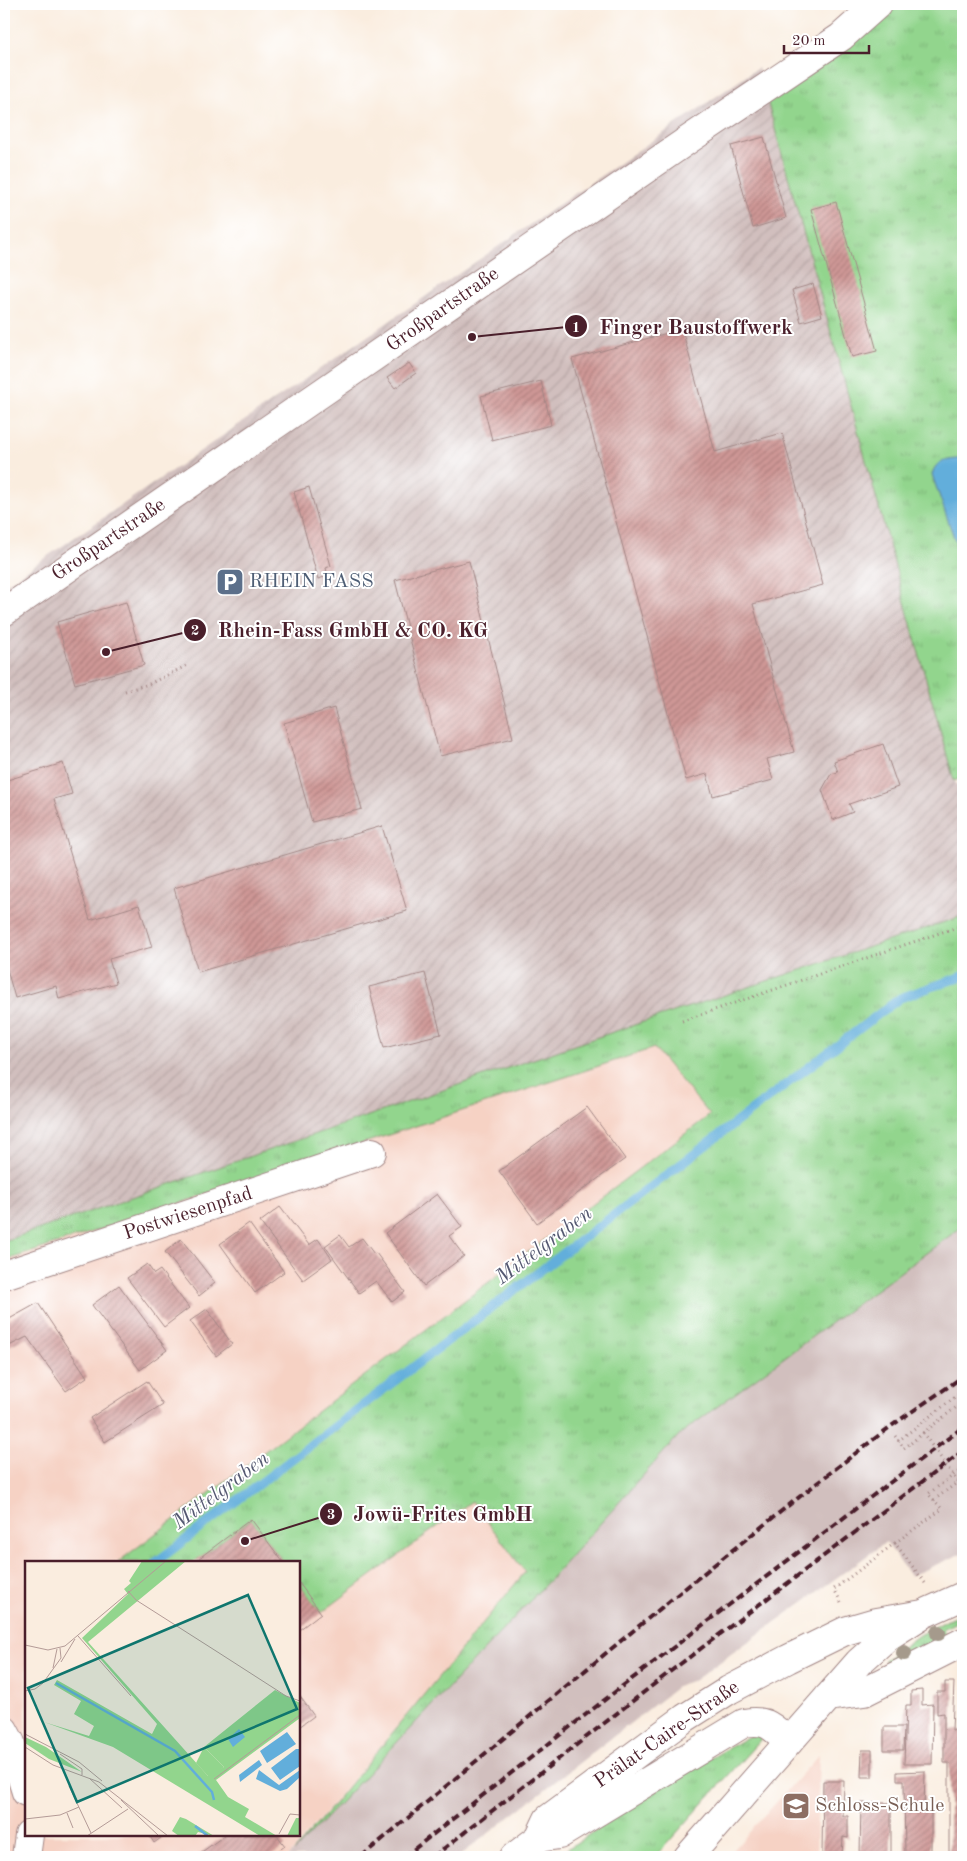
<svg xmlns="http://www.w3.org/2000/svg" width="967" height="1861" font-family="'Old Standard TT',serif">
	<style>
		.built { fill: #f6d2c4 }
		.industrial { fill: url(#industrial-furrows) }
		.railway { fill: #d1bfbe }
		.grass { fill: url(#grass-tufts); stroke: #6e7a5c }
		.water { fill: #62aedb; stroke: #566683 }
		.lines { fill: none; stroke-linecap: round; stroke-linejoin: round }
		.stream { stroke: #62aedb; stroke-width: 9 }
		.building { fill: url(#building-hatch) }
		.minor-casing { stroke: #a28685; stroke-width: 30 }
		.path { stroke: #a28685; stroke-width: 3; stroke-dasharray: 1 4; stroke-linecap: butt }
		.minor { stroke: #fff; stroke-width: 28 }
		.rail { stroke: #4a1f2b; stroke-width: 4; stroke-dasharray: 8 4; stroke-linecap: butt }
		.path-bridge { stroke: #a28685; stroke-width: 3; stroke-dasharray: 1 4; stroke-linecap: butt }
		.tree { fill: #a59a8c }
		.labels { text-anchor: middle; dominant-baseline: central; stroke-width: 4; stroke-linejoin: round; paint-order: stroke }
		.street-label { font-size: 20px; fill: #4a1f2b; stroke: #fff }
		.service-label { font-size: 20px; fill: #4e5e75; stroke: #fff; text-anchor: start }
		.education-label { font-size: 20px; fill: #785e54; stroke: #fff; text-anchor: start }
		.water-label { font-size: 21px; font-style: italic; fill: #545871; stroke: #fff }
		.inset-river { fill: none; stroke: #62aedb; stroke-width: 2.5 }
		.inset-road { fill: none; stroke: #b49b97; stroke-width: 1 }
		.view { fill: #0f766e; fill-opacity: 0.15; stroke: #0f766e; stroke-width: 2.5 }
		.inset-edge { fill: none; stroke: #4a1f2b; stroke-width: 2.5 }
		.leader { fill: none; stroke: #4a1f2b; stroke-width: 2 }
		.callout-dot { fill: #4a1f2b; stroke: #fff; stroke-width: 2 }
		.mark-label { font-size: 15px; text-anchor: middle; font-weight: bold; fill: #fff }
		.callout-label { font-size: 21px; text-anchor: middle; font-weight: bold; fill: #4a1f2b; stroke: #fff; stroke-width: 4; stroke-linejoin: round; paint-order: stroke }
	</style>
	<defs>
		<pattern id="industrial-furrows" width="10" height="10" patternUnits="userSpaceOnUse" patternTransform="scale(1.25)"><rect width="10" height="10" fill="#d1bfbe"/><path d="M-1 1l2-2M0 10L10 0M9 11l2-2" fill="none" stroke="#b5a4a3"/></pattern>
		<pattern id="grass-tufts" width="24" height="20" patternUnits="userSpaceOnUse" patternTransform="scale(1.25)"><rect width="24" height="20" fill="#92d58d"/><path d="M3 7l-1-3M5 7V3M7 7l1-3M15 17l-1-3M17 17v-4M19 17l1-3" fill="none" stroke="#7fb67a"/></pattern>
		<pattern id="building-hatch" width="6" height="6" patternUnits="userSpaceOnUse" patternTransform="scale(1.25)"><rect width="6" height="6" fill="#cf9896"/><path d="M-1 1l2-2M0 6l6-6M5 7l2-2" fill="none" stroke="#aa7b7b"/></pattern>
	</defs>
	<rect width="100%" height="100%" fill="#fff"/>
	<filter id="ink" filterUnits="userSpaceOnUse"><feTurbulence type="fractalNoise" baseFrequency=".02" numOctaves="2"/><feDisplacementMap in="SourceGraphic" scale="10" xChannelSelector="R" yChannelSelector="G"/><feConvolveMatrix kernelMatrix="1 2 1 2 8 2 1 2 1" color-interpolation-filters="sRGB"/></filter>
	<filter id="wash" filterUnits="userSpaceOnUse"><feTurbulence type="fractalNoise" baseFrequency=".0096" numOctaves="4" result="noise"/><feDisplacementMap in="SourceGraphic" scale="20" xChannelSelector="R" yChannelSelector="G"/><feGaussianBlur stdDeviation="1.12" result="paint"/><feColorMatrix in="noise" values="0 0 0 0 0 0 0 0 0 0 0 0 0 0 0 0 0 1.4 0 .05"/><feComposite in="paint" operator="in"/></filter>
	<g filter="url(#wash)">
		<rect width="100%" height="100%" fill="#faeddf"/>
		<path class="built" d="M654,1048L710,1115L118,1562H26V1835H299V1583L321,1613L472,1501L526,1572L288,1857H4V1261Z
			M819,1755L816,1857H727Z"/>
		<path class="industrial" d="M758,68L954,781L963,792V916L589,1040L4,1241V586Z"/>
		<path class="railway" d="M963,1226V1553L910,1576L886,1542L695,1680L681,1684L458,1857H288L558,1571L680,1434Z"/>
		<path class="grass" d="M894,4H963V778L954,781L767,100L847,45Z
			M963,916V1226L680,1434L558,1571L294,1852L525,1572L472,1501L321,1613L299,1583V1562H283L251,1519L194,1562H118L710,1115L654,1048L4,1261V1241L589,1040Z
			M963,1612V1620L962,1619L943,1629L948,1639L886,1666L885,1660L919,1635Z
			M767,1730L761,1739L655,1857H555L655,1791L754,1733Z"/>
		<path class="water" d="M963,458V563L932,475C936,458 948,461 963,458Z"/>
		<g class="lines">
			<path class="stream" d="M156,1562L900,998L963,976"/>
		</g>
		<g id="blocks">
			<path class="building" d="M764,137L786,218L753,228L731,146Z
				M836,202L877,351L852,357L811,209Z
				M813,284L822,316L801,322L792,290Z
				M682,329L715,452L782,433L823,585L753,604L794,752L767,759L773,780L713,796L707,774L686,780L572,359Z
				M409,363L416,373L395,388L387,378Z
				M541,381L551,425L492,440L481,396Z
				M309,487L331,566L326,568L328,576L318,579L294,492Z
				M469,561L513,738L440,756L395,580Z
				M126,602L144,665L75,684L57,622Z
				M334,708L362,809L312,822L284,723Z
				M883,744L898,787L849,804L853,812L833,820L822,790L831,774L838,772L834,761Z
				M63,763L72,794L54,799L90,920L139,905L152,947L109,959L116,983L59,999L56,986L15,998L4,959V781Z
				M382,826L407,911L198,972L174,888Z
				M425,973L441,1034L384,1048L369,987Z
				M587,1107L625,1159L537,1223L499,1171Z
				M437,1194L462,1227L449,1236L464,1256L424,1286L385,1233Z
				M280,1207L309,1245L318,1239L332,1259L303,1280L260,1222Z
				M249,1223L284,1272L255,1293L220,1244Z
				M340,1235L349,1247L362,1238L374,1254L376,1253L405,1292L392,1302L376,1281L359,1293L325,1246Z
				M181,1239L215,1283L199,1296L165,1252Z
				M147,1264L154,1274L160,1270L189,1308L164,1327L127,1278Z
				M119,1285L167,1350L140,1370L92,1305Z
				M38,1303L87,1377L66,1391L27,1337L7,1347L4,1344V1322Z
				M207,1309L232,1344L216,1356L190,1321Z
				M147,1381L163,1405L105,1442L90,1418Z
				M251,1519L283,1562H194Z
				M299,1583L321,1613L299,1630Z
				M945,1682H954L952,1730H963V1855H949V1763H944V1713L937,1714V1692H945Z
				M922,1690V1705L933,1704L932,1764H904L906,1705H911V1691Z
				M299,1695L314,1716L299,1727Z
				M884,1727H904L903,1750H884Z
				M862,1750H872V1777H861Z
				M925,1771L924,1811H931V1855H905L904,1780H897V1772Z
				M823,1781H844L843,1816H848V1838L843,1837L842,1855H822Z
				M861,1803H891V1855H860Z
				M149,1835H165L154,1843Z
				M225,1835H277L285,1846L270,1857H195Z"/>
		</g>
	</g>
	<g filter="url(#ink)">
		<use href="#blocks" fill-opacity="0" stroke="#a28685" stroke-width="1"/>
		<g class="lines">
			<defs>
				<path id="minor" d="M4,612L688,140L841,37L878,4
					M4,1275L372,1152
					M828,1697L864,1692L963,1642
					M4,1730L11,1743L26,1792
					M539,1838L559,1835L744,1723C768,1719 772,1727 789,1742
					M26,1857L29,1835
					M514,1857L539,1838L548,1819L685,1718L729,1690L788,1659L845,1631L876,1622L923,1614
					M688,1857L859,1662L887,1637L923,1614L963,1596"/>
			</defs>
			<use href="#minor" class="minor-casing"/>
			<path class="path" d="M125,691L149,684L186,666
				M682,1021L963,925
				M923,1433L963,1402
				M895,1436L904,1448L911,1443
				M898,1441L963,1391
				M958,1482L963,1478
				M934,1500L928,1494L963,1468
				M925,1583L895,1543L942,1509L934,1500L946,1491
				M841,1602L834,1589L895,1543"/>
			<use href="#minor" class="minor"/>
			<path class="rail" d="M361,1857C532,1715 701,1571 878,1436C905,1415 935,1397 963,1376
				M404,1857L616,1691L963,1427
				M433,1857L671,1671L963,1451"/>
			<path class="path-bridge" d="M911,1443L923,1433L958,1482L946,1491"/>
		</g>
		<g class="tree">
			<circle cx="938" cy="1633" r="8"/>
			<circle cx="904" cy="1653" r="8"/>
		</g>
	</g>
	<defs>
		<symbol id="parking-square" viewBox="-11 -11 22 22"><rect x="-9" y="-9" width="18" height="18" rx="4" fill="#5c6f8a" stroke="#fff"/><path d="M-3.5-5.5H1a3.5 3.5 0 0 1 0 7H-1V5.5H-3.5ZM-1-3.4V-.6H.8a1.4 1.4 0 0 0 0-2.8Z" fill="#fff"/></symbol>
		<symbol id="school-square" viewBox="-11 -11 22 22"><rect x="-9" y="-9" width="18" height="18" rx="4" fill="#8d6e63" stroke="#fff"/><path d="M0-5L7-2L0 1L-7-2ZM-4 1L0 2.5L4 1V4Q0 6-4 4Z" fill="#fff"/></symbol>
	</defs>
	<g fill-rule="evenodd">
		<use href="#parking-square" x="214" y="566" width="32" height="32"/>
		<use href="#school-square" x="780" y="1790" width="32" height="32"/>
	</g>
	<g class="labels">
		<g class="street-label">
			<text transform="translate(443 310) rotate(-35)">Großpartstraße</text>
			<text transform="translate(109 540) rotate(-34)">Großpartstraße</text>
			<text transform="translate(188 1214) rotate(-18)">Postwiesenpfad</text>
			<text transform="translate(667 1735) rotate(-35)">Prälat-Caire-Straße</text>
		</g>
		<g class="service-label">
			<text x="249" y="582">RHEIN FASS</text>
		</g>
		<g class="education-label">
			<text x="815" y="1806">Schloss-Schule</text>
		</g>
		<g class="water-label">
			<text transform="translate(544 1246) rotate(-37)">Mittelgraben</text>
			<text transform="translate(221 1491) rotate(-37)">Mittelgraben</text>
		</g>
	</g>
	<g transform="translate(25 1561)">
		<rect width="275" height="275" fill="#faeddf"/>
		<path d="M117,0H161L63,81L183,215L199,206L179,186L250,129L275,142V157L191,219L203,236L224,248L220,256L252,275H235L88,186L19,161L64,175L69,165L49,153L56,140L29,124L32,119L127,173L132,163L57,77L103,33L99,28L106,22L104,20ZM0,176L21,186L57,211L24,198L0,182ZM155,256L161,258L189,275L173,271L170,275H154L147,270ZM271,257H275V275H262Z" fill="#92d58d"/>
		<path d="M179,186L199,206L188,215H183L171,202Z" fill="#92d58d"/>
		<path d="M214,168L220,176L208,186L203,178ZM262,171L271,183L242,202L235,190ZM271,188H275V205L255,219L246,207ZM234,199L237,204L215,221L214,214ZM234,209L254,224L275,209V216L262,228L255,230L231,218Z" fill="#62aedb"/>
		<path class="inset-river" d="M31,122L150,190L187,231L189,239M170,265L183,275"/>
		<path class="inset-road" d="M103,30L111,39L191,90L261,135L275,140M53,75L106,135M0,84L23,89L40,85L141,0M36,101L50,78M28,107L32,88M0,130L10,128L18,122L36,97L35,87M0,173L54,201L77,220M0,186L28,204L74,221L143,275M35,193L57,208V214M64,217L97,247M189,218L275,154M44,225L66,272M96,239L134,275M42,252L48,267M0,258L35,254L54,246M254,273L265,253L275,254M62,275L103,248"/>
		<path class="view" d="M223,34L272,148L52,241L3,127Z"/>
		<rect width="275" height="275" class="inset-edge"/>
	</g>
	<path class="leader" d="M472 337L576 326M106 652L195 630M245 1541L331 1514"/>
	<g class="callout-dot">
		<circle cx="472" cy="337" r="5"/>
		<circle cx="106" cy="652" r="5"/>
		<circle cx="245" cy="1541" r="5"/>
		<circle cx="576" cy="326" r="12"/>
		<circle cx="195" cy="630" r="12"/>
		<circle cx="331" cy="1514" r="12"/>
	</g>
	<g class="mark-label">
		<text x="576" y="332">1</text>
		<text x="195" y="635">2</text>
		<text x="331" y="1519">3</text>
	</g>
	<g class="callout-label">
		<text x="696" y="334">Finger Baustoffwerk</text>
		<text x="353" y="637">Rhein-Fass GmbH &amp; CO. KG</text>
		<text x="443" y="1521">Jowü-Frites GmbH</text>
	</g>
	<rect width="967" height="1861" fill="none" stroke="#fff" stroke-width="20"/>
	<path d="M784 45v8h85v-8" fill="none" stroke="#4a1f2b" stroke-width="2.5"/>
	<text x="792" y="45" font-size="15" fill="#4a1f2b" stroke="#ffffff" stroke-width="4" paint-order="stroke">20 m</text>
</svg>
